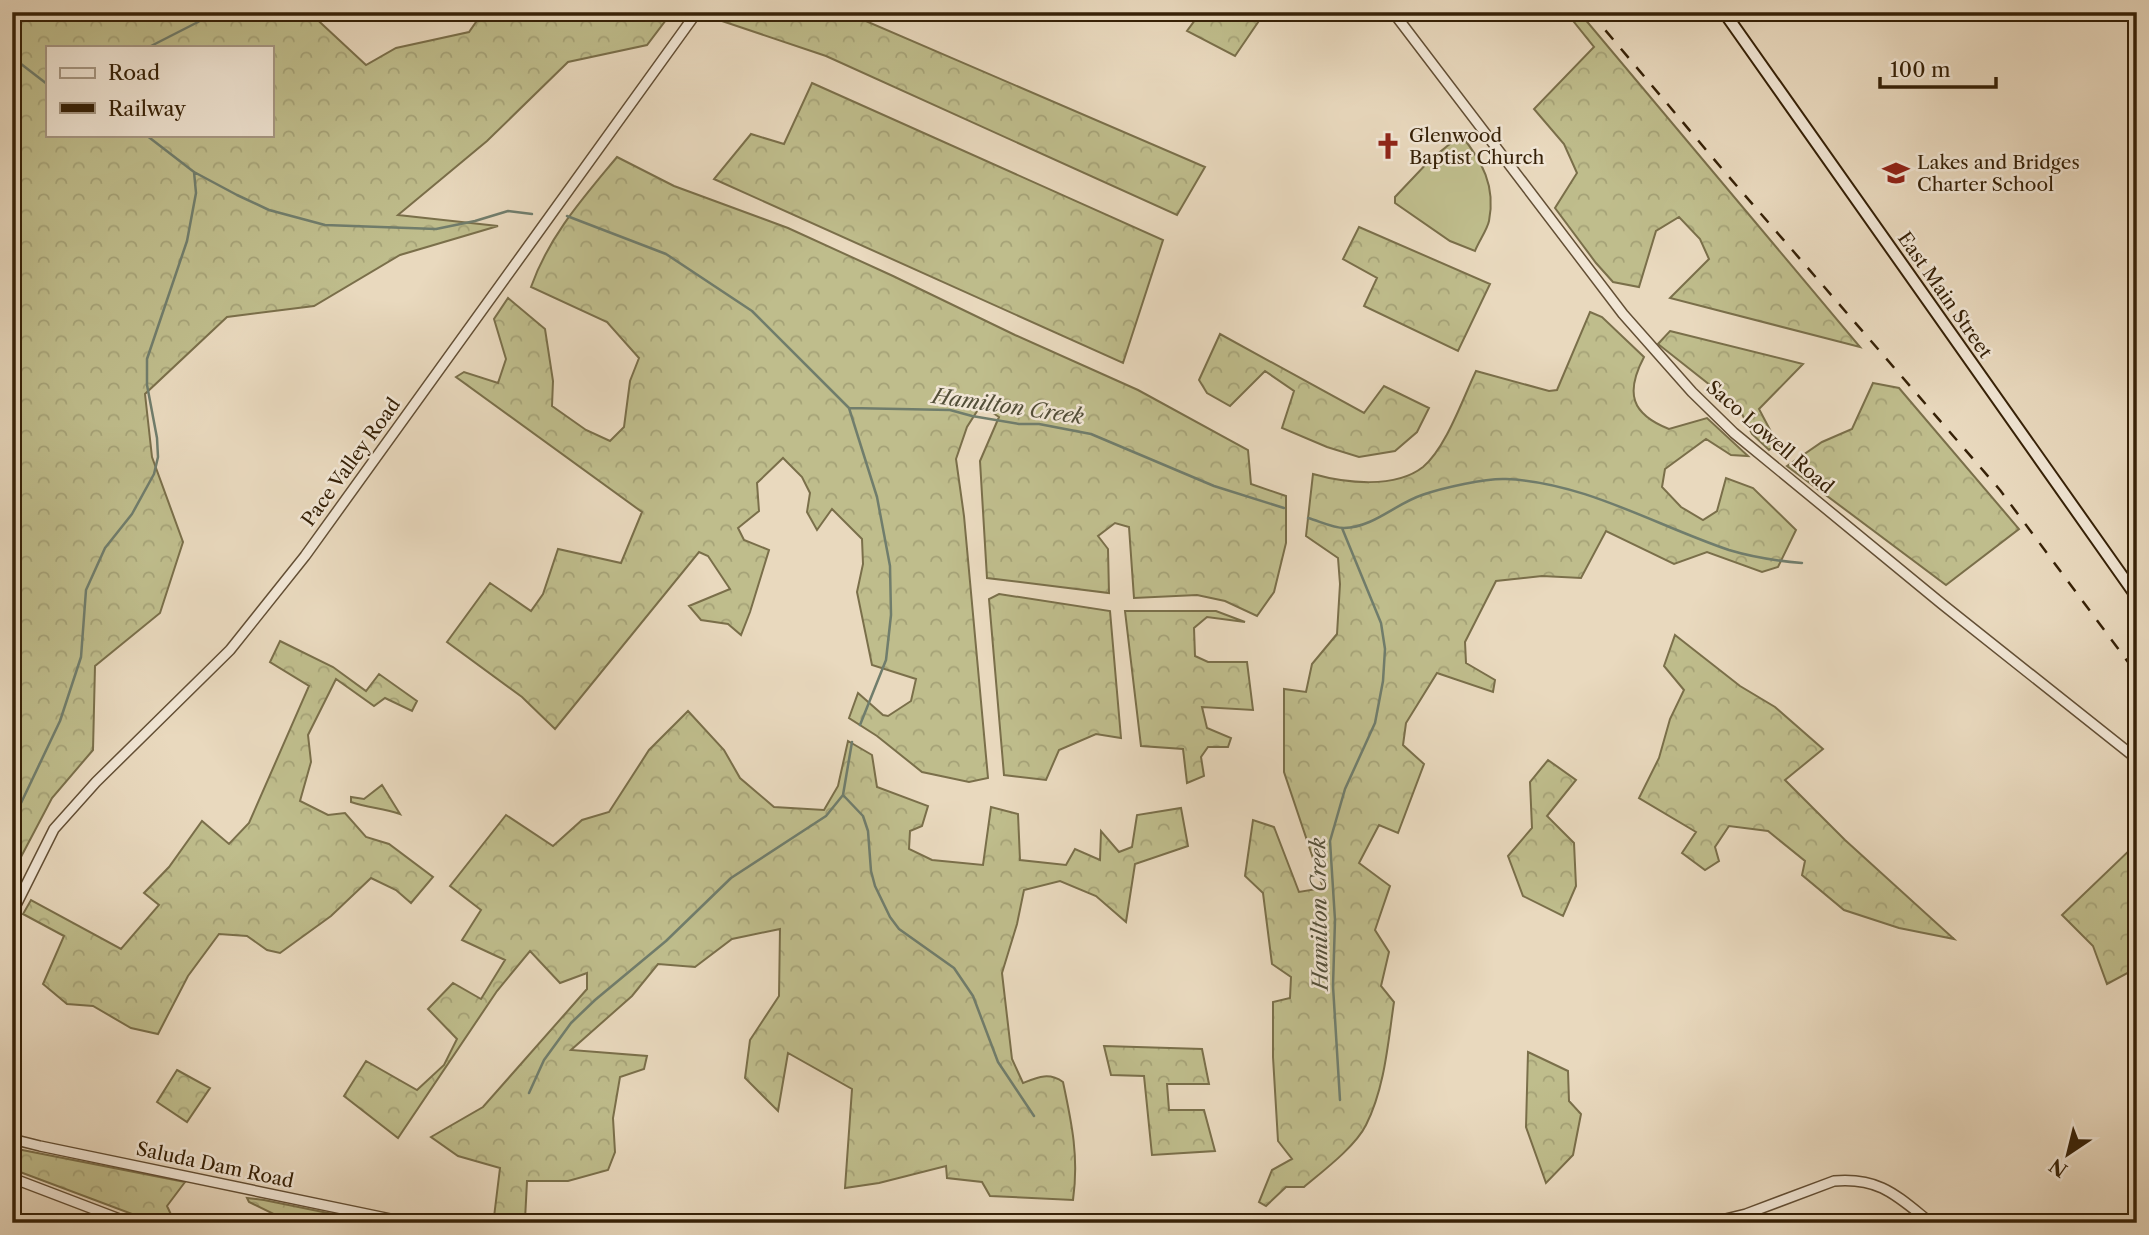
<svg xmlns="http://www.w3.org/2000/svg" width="2149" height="1235" font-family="'Libre Caslon Text',serif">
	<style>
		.forest { fill: url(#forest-crowns); stroke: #7a6f4a; stroke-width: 2; fill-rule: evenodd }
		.pitch { fill: #bfbd8c; stroke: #7a6f4a; stroke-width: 2 }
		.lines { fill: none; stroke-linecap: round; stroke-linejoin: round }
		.stream { stroke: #707d6c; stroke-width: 2.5 }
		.tertiary-casing { stroke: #634f35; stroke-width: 12 }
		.secondary-casing { stroke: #362107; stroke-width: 14 }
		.tertiary { stroke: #f1e6d5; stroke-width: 9 }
		.secondary { stroke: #f1e6d5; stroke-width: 10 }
		.rail { stroke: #362107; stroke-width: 2.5; stroke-dasharray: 12 12; stroke-linecap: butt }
		.labels { text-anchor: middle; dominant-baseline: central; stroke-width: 5; stroke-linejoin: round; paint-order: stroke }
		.poi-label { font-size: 19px; fill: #362107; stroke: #f1e6d5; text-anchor: start }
		.street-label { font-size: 19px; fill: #362107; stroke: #f1e6d5 }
		.water-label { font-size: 21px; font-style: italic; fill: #534f39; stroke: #f1e6d5 }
	</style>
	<defs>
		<pattern id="forest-crowns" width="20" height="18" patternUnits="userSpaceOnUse" patternTransform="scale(1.75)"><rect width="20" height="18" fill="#bfbd8c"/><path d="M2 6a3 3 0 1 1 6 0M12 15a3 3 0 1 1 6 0" fill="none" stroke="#a5a277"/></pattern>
	</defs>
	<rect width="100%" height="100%" fill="#e9d9be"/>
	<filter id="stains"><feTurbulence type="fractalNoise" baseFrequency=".00286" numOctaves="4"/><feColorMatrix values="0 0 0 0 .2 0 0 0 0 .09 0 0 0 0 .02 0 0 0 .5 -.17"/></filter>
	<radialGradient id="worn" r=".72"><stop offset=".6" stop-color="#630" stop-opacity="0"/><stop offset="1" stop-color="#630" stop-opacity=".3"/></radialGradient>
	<path class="forest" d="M12,12H309L366,65L396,48L469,32L483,12H672L647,45L568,62L487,141L398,215L498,226L400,255L314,306L227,317L145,394L152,457L183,542L160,613L95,666L93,750L52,798L12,874V749L17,737L12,723ZM47,47H271V135H47Z
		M710,12H845L1205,167L1177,215L826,56L707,16Z
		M1201,12H1265L1235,56L1187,31Z
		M1566,12H1579L1860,347L1670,298L1709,259L1700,239L1679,217L1656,231L1639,287L1613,282L1596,263L1555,208L1577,173L1564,144L1534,109L1594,47Z
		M812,83L1163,240L1123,363L714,179L751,134L784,144Z
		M617,157L674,186L788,228L893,276L1015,335L1138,390L1248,450L1251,484L1286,496V543L1274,592L1257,616L1225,601L1197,595L1134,598L1129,527L1115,523L1098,536L1108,549L1109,593L987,578L980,461L999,417L981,405L967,427L956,459L964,516L988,778L969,782L922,772L877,736L849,718L858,693L883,715L888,716L911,701L916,679L872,665L857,592L863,564L862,539L832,509L817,530L807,512L810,493L802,477L783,458L757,483L759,511L738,528L744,540L769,550L750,612L741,635L728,624L701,620L689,606L730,589L708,556L699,552L555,729L522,697L447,642L490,583L531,611L543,594L558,549L621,563L642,512L456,377L464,372L498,383L506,359L494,319L508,298L545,329L553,381L552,406L586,430L610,441L624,427L630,381L639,358L607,322L531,287C549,236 583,198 617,157Z
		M1359,227L1490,284L1458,351L1364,306L1377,278L1343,259Z
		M1590,312L1602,317L1644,357C1625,393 1631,414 1669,429L1707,418L1748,456L1731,455L1706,439L1665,469L1662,487L1681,507L1703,520L1717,511L1726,478L1753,488L1796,530L1778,567L1762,572L1707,552L1674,564L1606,531L1581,578L1542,576L1496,581L1465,642L1466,663L1495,680L1493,692L1437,673L1406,723L1403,745L1424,764L1398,833L1379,825L1359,863L1390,886L1375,930L1389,952L1381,986L1394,1002C1388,1042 1385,1087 1366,1125C1355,1147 1323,1171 1304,1187H1286L1266,1206L1259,1202L1272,1170L1292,1159L1278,1141L1273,1057V1002L1290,998L1291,977L1272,964L1263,893L1245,876L1253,820L1274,827L1299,892L1323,888L1284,772V689L1306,692L1312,664L1337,634L1340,584L1338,558L1306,536L1313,474C1345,483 1395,489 1423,467C1446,448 1463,398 1476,371L1549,391L1557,390Z
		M1670,331L1803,364L1759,409L1777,443L1769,450L1752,434L1739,408L1658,344Z
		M1220,334L1364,413L1384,386L1429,408L1417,432L1395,451L1359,457L1327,447L1282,428L1294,391L1265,371L1230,406L1207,393L1199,380Z
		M1873,383L1899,388L2019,529L1946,585L1787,466L1822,442L1852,429Z
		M999,594L1110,611L1121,738L1096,734L1059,750L1046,780L1004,775L989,599Z
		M1125,611H1216L1245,622L1207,617L1194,628L1195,656L1208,662H1247L1253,710L1202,707L1207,728L1231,738L1228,747H1208L1201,757L1204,776L1187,783L1183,749L1141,746Z
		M1675,635L1740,686L1775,707L1823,749L1785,780L1845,840L1954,939L1899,928L1844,910L1802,875L1805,861L1768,831L1729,826L1715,847L1719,861L1705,870L1682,853L1696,832L1639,798L1659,758L1670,719L1684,690L1664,666Z
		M280,641L333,667L366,691L379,674L417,701L412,711L385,698L374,706L336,679L308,735L311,762L300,801L328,815L345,813L366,837L389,844L433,877L411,903L396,890L371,878L331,916L280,953L267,950L247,936L219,934L188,976L158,1034L131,1028L93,1006L67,1004L43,984L64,936L23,914L31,900L121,949L159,905L144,893L169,867L202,821L229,844L249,823L309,686L270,662Z
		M688,711L724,750L740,778L774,807L824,810L838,786L848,741L872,755L877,787L928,806L922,826L910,831L909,849L932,860L983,865L991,807L1018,814L1020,860L1066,865L1075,849L1100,860L1101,831L1119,852L1132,847L1137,815L1181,808L1188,846L1135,864L1126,922L1096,896L1060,881L1024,890L1017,924L1002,973L1012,1059L1023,1083C1038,1077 1049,1072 1063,1082C1072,1124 1079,1158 1073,1200L990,1196L982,1182L947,1178L946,1166L879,1183L845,1188L852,1089L788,1053L778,1111L745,1078L750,1040L779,996L780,929L732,939L695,967L658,964L632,996L571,1050L647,1056L644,1069L620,1077L613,1118L615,1152L608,1170L568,1181H527L525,1220L494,1217L500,1168L458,1156L431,1137L483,1107L587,989V973L560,983L530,951L497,991L398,1138L344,1096L366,1061L417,1090L444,1065L457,1039L428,1009L453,983L481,999L505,960L462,940L481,910L450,886L506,815L553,846L582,820L609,812L649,750Z
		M1548,760L1576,780L1547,816L1574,843L1576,886L1563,916L1523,896L1508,856L1532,828L1530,782Z
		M382,785L400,814C383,808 368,808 351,802V797L364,799Z
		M2137,843V968L2107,984L2093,946L2062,915Z
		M1104,1046L1202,1049L1209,1084H1167L1169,1110H1204L1215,1151L1152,1155L1144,1076L1111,1075Z
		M1528,1052L1568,1071L1569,1101L1581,1114L1573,1155L1546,1183L1526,1127Z
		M177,1070L210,1088L187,1122L157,1102Z
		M12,1148L185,1182L167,1206L175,1223H156L12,1169Z
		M247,1198L264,1200L377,1223H292L249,1202Z"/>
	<path class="pitch" d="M1461,135C1482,161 1496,186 1489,221C1487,230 1479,241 1475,251L1450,241L1395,203V197L1430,160Z"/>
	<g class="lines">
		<path class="stream" d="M149,47L198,22L209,12
			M12,57L47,84
			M146,135L194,172L237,195L269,210L325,225L436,229L475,221L508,211L532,214
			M567,216L666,254L752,311L849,408L877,497L890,566L891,615L886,660L860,725
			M849,408L950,410L972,416L1019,424H1039L1091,434L1214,486L1284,508
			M1308,518C1319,521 1333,528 1344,528C1374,527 1395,504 1422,495C1442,488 1486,478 1506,479C1584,482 1657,526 1729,550C1752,557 1778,561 1802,563
			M843,795L863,816L868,831L871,871L875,886L890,917L899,929L954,968L973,996L998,1062L1034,1116
			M12,822L60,721L81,657L86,590L105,548L132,514L154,474L158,457L157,438L147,385V359L187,241L196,193L194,172
			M529,1093L544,1060L571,1023L595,1000L666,941L731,878L826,816L843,795L852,742
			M1340,1100L1333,986L1335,920L1330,841L1345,789L1375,723L1383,681L1385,649L1381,623L1342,528"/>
		<defs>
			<path id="tertiary" d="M1393,12L1623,314L1692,392L1734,433L1942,604L2137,759
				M12,913L54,829L96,782L230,650L305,556L697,12
				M12,1139L40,1146L410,1223
				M12,1178L130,1223
				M1709,1223L1746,1214L1834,1181C1880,1177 1897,1196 1931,1223"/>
			<path id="secondary" d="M1724,12L2137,597"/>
		</defs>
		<use href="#tertiary" class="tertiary-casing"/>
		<use href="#secondary" class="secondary-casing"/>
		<use href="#tertiary" class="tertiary"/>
		<use href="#secondary" class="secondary"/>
		<path class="rail" d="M1590,12L1723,170L2000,490L2137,674"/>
	</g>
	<defs>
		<symbol id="church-bare" viewBox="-9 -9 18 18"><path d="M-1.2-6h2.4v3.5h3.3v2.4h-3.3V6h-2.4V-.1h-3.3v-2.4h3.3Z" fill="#8f2418" stroke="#f1e6d5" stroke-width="2.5" paint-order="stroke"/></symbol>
		<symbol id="school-bare" viewBox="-9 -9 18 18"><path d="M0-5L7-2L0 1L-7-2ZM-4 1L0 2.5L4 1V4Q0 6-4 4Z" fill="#8f2418" stroke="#f1e6d5" stroke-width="2.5" paint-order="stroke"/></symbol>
	</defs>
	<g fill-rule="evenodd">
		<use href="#church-bare" x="1369" y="127" width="38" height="38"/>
		<use href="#school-bare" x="1877" y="154" width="38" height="38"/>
	</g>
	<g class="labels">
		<g class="poi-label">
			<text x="1409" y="135">Glenwood<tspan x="1409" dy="22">Baptist Church</tspan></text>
			<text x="1917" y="162">Lakes and Bridges<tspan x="1917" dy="22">Charter School</tspan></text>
		</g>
		<g class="street-label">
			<text transform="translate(1945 295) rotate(55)">East Main Street</text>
			<text transform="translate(1770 437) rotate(41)">Saco Lowell Road</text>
			<text transform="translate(351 462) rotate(-54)">Pace Valley Road</text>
			<text transform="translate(215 1165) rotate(12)">Saluda Dam Road</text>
		</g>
		<g class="water-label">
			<text transform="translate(1008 406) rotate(8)">Hamilton Creek</text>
			<text transform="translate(1319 914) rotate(-91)">Hamilton Creek</text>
		</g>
	</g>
	<rect width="2149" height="1235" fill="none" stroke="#e9d9be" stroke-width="42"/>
	<rect x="14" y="14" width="2121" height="1207" fill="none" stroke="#362107" stroke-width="3.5"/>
	<rect x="21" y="21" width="2107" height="1193" fill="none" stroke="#362107" stroke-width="2"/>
	<rect x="46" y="46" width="228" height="91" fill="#f1e6d5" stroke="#a69783" stroke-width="2"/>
	<rect x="60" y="68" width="35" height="10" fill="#f1e6d5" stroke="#a69783" stroke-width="2"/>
	<text x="108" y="80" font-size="21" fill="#362107">Road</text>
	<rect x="60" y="103" width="35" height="10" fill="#362107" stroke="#a69783" stroke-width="2"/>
	<text x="108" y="116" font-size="21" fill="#362107">Railway</text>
	<g transform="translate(2068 1154) rotate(215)" stroke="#f1e6d5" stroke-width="5" paint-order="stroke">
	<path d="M0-5L12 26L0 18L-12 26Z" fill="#362107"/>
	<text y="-10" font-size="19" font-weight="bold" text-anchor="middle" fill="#362107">N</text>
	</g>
	<path d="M1880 77v10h116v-10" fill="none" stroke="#362107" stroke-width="3.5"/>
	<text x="1890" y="77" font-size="21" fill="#362107" stroke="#f1e6d5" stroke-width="5" paint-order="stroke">100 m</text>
	<rect width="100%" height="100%" filter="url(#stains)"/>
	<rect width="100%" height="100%" fill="url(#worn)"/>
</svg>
